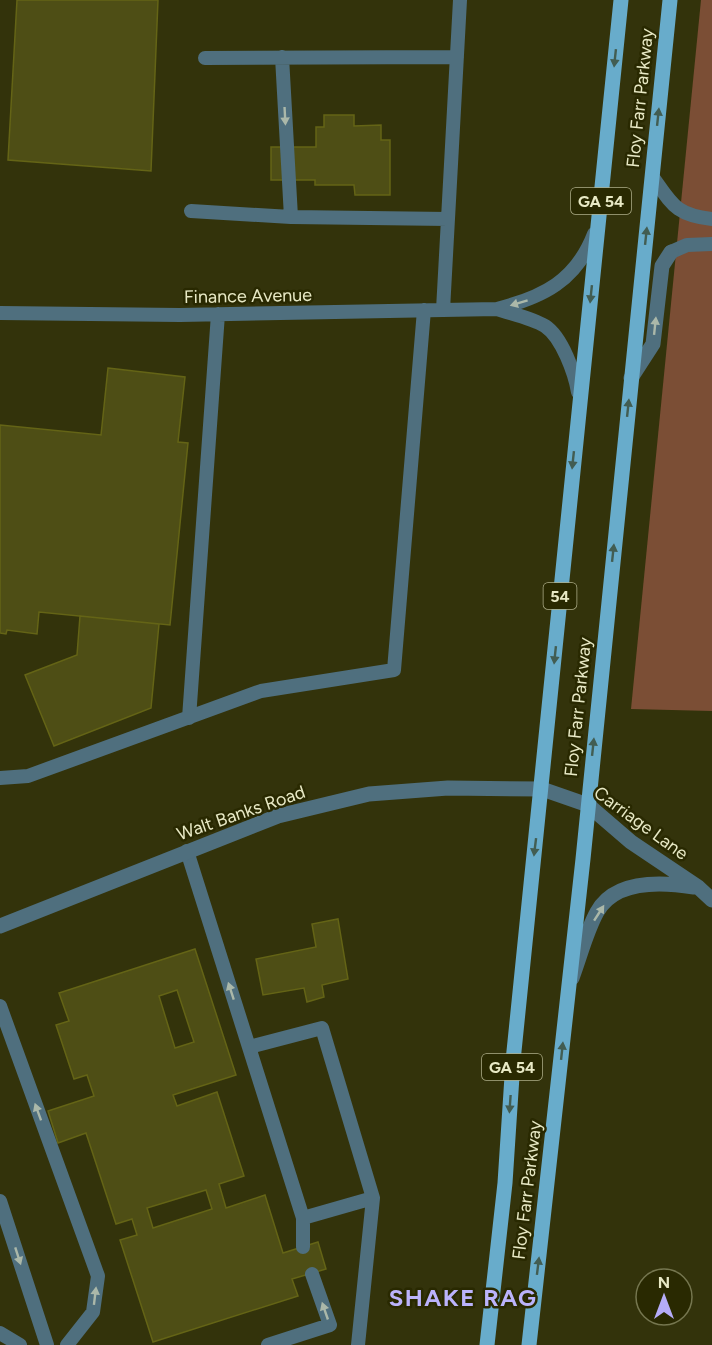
<svg xmlns="http://www.w3.org/2000/svg" width="712" height="1345" font-family="Figtree,sans-serif">
	<style>
		.green { fill: #7b4e35 }
		.building { fill: #4e4e15; stroke: #646416; stroke-width: 1.5; fill-rule: evenodd }
		.lines { fill: none; stroke-linecap: round; stroke-linejoin: round }
		.lane { stroke: #4f6f7e; stroke-width: 14 }
		.street { stroke: #4f6f7e; stroke-width: 15 }
		.primary { stroke: #68accb; stroke-width: 15 }
		.oneway { fill: #425d52 }
		.oneway2 { fill: #abb8a9 }
		.labels { text-anchor: middle; dominant-baseline: central; stroke-width: 5; stroke-linejoin: round; paint-order: stroke }
		.shield { fill: #292901; stroke: #afaf8a; stroke-width: 1.5 }
		.shield-label { font-size: 16px; font-weight: bold; fill: #e8e9c5 }
		.street-label { font-size: 18px; fill: #e8e9c5; stroke: #292901 }
		.district-label { font-size: 24px; font-weight: bold; letter-spacing: 1.5px; fill: #bbb3fb; stroke: #292901 }
	</style>
	<rect width="100%" height="100%" fill="#33330b"/>
	<path class="green" d="M701,0H712V711L631,709Z"/>
	<path class="building" d="M17,0H158L151,171L8,160Z
		M324,115H354V126L381,125V140H390V195H355L354,185H315V180H271V147H316V127H324Z
		M108,368L185,377L178,442L188,443L170,625L39,612L37,634L7,630L6,634L0,633V425L101,435Z
		M80,616L159,624L151,708L54,746L25,675L77,655Z
		M338,919L348,979L322,985L324,997L307,1002L304,988L263,995L256,959L316,947L312,924Z
		M195,949L236,1075L173,1095L177,1106L217,1092L244,1176L219,1184L226,1208L265,1195L283,1253L318,1242L326,1269L292,1279L298,1296L153,1342L120,1240L137,1235L132,1219L116,1224L86,1133L58,1143L48,1111L94,1096L87,1075L74,1079L56,1025L69,1021L59,993ZM177,990L194,1042L175,1048L159,996ZM206,1190L212,1209L153,1228L147,1208Z"/>
	<g class="lines">
		<path class="lane" d="M282,57L291,217
			M205,58L457,57
			M652,176C672,204 675,215 712,219
			M191,211L291,217L448,219
			M671,252L687,245L712,244
			M443,310L460,0
			M0,313L180,315L497,309
			M578,392C575,374 562,337 545,326C532,318 512,314 497,309C543,297 576,281 594,234
			M189,718L218,314
			M0,778L28,776L261,691L394,670L424,310
			M187,851L303,1218L373,1198L358,1345
			M0,1006L98,1276L93,1312L67,1345
			M249,1047L322,1028L373,1198
			M0,1201L47,1345
			M303,1218V1247
			M0,1333L20,1345
			M268,1345L330,1325L312,1274"/>
		<path class="street" d="M631,378L653,344L662,266L671,252
			M0,926L278,816L369,794L448,788L542,789L588,805L631,842L698,887L712,900
			M572,978C580,957 586,932 597,912C615,879 663,882 694,887"/>
		<path class="primary" d="M487,1345L505,1183L513,1061L621,0
			M529,1345L583,859L670,0"/>
	</g>
	<defs><path id="oneway-solid" d="M-6-.8H1V-3.2L6.5 0L1 3.2V.8H-6Z" transform="scale(1.5)"/></defs>
	<g class="oneway">
		<use href="#oneway-solid" transform="translate(615 58) rotate(96)"/>
		<use href="#oneway-solid" transform="translate(658 117) rotate(-84)"/>
		<use href="#oneway-solid" transform="translate(646 236) rotate(-84)"/>
		<use href="#oneway-solid" transform="translate(591 294) rotate(96)"/>
		<use href="#oneway-solid" transform="translate(628 408) rotate(-84)"/>
		<use href="#oneway-solid" transform="translate(573 460) rotate(96)"/>
		<use href="#oneway-solid" transform="translate(613 553) rotate(-84)"/>
		<use href="#oneway-solid" transform="translate(555 655) rotate(96)"/>
		<use href="#oneway-solid" transform="translate(593 747) rotate(-84)"/>
		<use href="#oneway-solid" transform="translate(535 847) rotate(97)"/>
		<use href="#oneway-solid" transform="translate(562 1051) rotate(-84)"/>
		<use href="#oneway-solid" transform="translate(510 1104) rotate(94)"/>
		<use href="#oneway-solid" transform="translate(538 1266) rotate(-83)"/>
	</g>
	<g class="oneway2">
		<use href="#oneway-solid" transform="translate(285 116) rotate(87)"/>
		<use href="#oneway-solid" transform="translate(519 303) rotate(163)"/>
		<use href="#oneway-solid" transform="translate(655 326) rotate(-84)"/>
		<use href="#oneway-solid" transform="translate(599 913) rotate(-57)"/>
		<use href="#oneway-solid" transform="translate(231 991) rotate(-108)"/>
		<use href="#oneway-solid" transform="translate(38 1112) rotate(-110)"/>
		<use href="#oneway-solid" transform="translate(18 1256) rotate(72)"/>
		<use href="#oneway-solid" transform="translate(95 1296) rotate(-83)"/>
		<use href="#oneway-solid" transform="translate(325 1311) rotate(-109)"/>
	</g>
	<g class="labels">
		<g class="shield">
			<rect x="571" y="188" width="60" height="26" rx="4.5"/>
			<rect x="543.5" y="583" width="33" height="26" rx="4.5"/>
			<rect x="482" y="1054" width="60" height="26" rx="4.5"/>
		</g>
		<g class="shield-label">
			<text x="601" y="201">GA 54</text>
			<text x="560" y="596">54</text>
			<text x="512" y="1067">GA 54</text>
		</g>
		<g class="street-label">
			<text transform="translate(640 98) rotate(-84)">Floy Farr Parkway</text>
			<text transform="translate(248 296) rotate(-1)">Finance Avenue</text>
			<text transform="translate(578 707) rotate(-84)">Floy Farr Parkway</text>
			<text transform="translate(241 813) rotate(-19)">Walt Banks Road</text>
			<text transform="translate(641 823) rotate(36)">Carriage Lane</text>
			<text transform="translate(527 1190) rotate(-83)">Floy Farr Parkway</text>
		</g>
		<g class="district-label">
			<text x="463" y="1297">SHAKE RAG</text>
		</g>
	</g>
	<g transform="translate(664 1297)"><circle r="28" fill="#292901" stroke="#75764f" stroke-width="1.5"/>
	<path d="M0-4.5L10 22L0 15L-10 22Z" fill="#b5acf8"/>
	<text y="-9" font-size="16" font-weight="bold" text-anchor="middle" fill="#e8e9c5">N</text>
	</g>
</svg>
